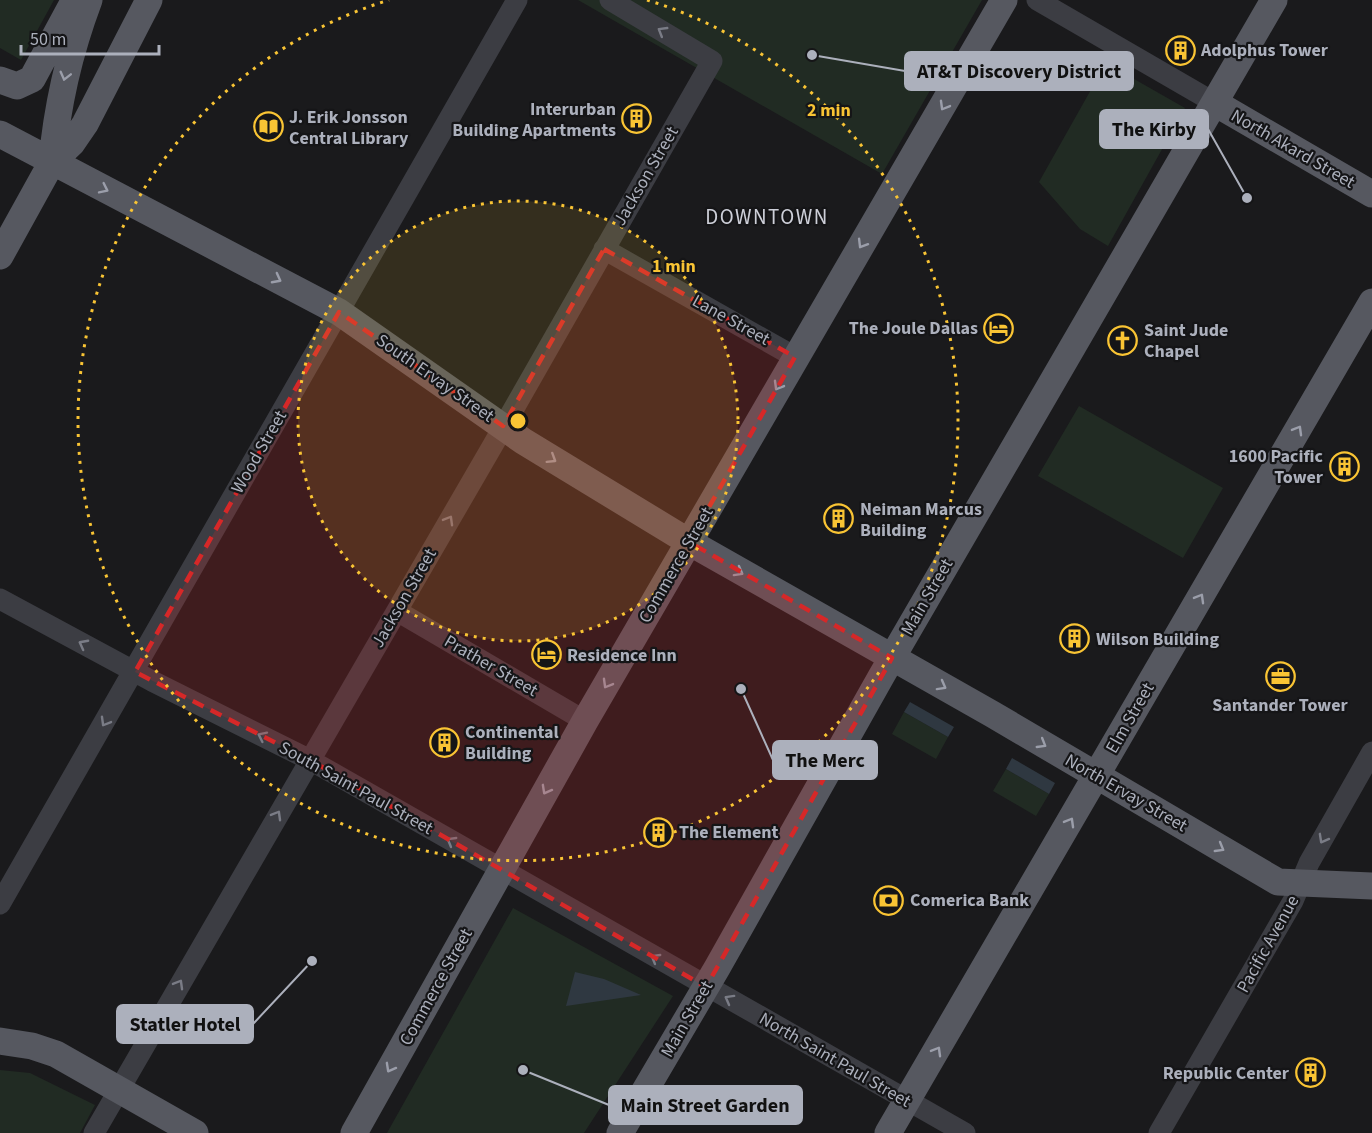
<svg xmlns="http://www.w3.org/2000/svg" width="1372" height="1133" font-family="'Source Sans 3',sans-serif">
	<style>
		.green { fill: #212b23 }
		.water { fill: #2f3841 }
		.lines { fill: none; stroke-linecap: round; stroke-linejoin: round }
		.minor { stroke: #3c3d43; stroke-width: 21 }
		.major { stroke: #565860; stroke-width: 27 }
		.oneway { stroke: #7a7c86 }
		.oneway2 { stroke: #9b9eaa }
		.marked { fill: #d62828; fill-opacity: 0.2; stroke: #d62828; stroke-width: 4.5; stroke-dasharray: 12 8; stroke-linejoin: round }
		.ring { fill: none; stroke: #f9c434; stroke-width: 3; stroke-dasharray: 3 6 }
		.labels { text-anchor: middle; dominant-baseline: central; stroke-width: 4.5; stroke-linejoin: round; paint-order: stroke }
		.poi-label { font-size: 18px; font-weight: bold; fill: #acb0bc; stroke: #151517; text-anchor: start }
		.street-label { font-size: 18px; fill: #acb0bc; stroke: #151517 }
		.quarter-label { font-size: 21px; letter-spacing: 1.5px; fill: #cdcfd8; stroke: #151517 }
		.centre { fill: #f9c434; stroke: #151517; stroke-width: 3 }
		.ring-label { font-size: 18px; text-anchor: middle; font-weight: bold; fill: #f9c434; stroke: #151517; stroke-width: 4.5; stroke-linejoin: round; paint-order: stroke }
		.leader { fill: none; stroke: #acb0bc; stroke-width: 2 }
		.callout-dot { fill: #acb0bc; stroke: #151517; stroke-width: 2 }
		.callout { fill: #acb0bc; stroke: #acb0bc; stroke-width: 2 }
		.callout-label { font-size: 20px; text-anchor: middle; font-weight: bold; fill: #111 }
	</style>
	<rect width="100%" height="100%" fill="#1a1a1c"/>
	<path class="green" d="M0,0H54L21,60L0,48Z
		M578,0H982L882,174Z
		M1106,63L1185,108L1108,246L1080,229L1039,182Z
		M1079,406L1223,488L1183,558L1038,476Z
		M904,712L948,737L936,759L892,734Z
		M1006,769L1049,794L1036,816L993,791Z
		M513,908L673,996L584,1133H387Z
		M0,1070L30,1073L95,1105L80,1133H0Z"/>
	<path class="water" d="M910,702L954,727L948,737L904,712Z
		M1012,758L1055,783L1049,794L1006,769Z
		M575,972L604,979L641,995L566,1006Z"/>
	<g class="lines">
		<path class="minor" d="M1037,0L1215,103
			M604,249L795,357
			M0,599L152,681L310,760L965,1133
			M397,611L585,721
			M0,904L517,0
			M94,1133L493,445L712,61L610,0
			M1159,1133L1293,901L1309,863L1372,752"/>
		<path class="major" d="M0,80L17,86L32,79L73,3
			M1215,103L1372,194
			M0,134L339,312L523,441L689,542L992,714L1278,882L1372,886
			M52,162C57,106 69,53 89,0
			M0,256L52,162L72,143L85,124L149,0
			M0,1041L32,1046L56,1054L195,1133
			M354,1133L585,721L1004,0
			M620,1133L717,968L882,675L1274,0
			M888,1133L1372,302"/>
	</g>
	<defs><path id="oneway-chevron" d="M-2-3.5L2.5 0L-2 3.5" fill="none" stroke-width="1.6" stroke-linecap="round" stroke-linejoin="round" transform="scale(1.5)"/></defs>
	<g class="oneway">
		<use href="#oneway-chevron" transform="translate(662 31) rotate(-149)"/>
		<use href="#oneway-chevron" transform="translate(449 520) rotate(-60)"/>
		<use href="#oneway-chevron" transform="translate(83 644) rotate(-152)"/>
		<use href="#oneway-chevron" transform="translate(105 722) rotate(120)"/>
		<use href="#oneway-chevron" transform="translate(262 736) rotate(-154)"/>
		<use href="#oneway-chevron" transform="translate(277 815) rotate(-60)"/>
		<use href="#oneway-chevron" transform="translate(1323 839) rotate(119)"/>
		<use href="#oneway-chevron" transform="translate(451 841) rotate(-150)"/>
		<use href="#oneway-chevron" transform="translate(655 958) rotate(-150)"/>
		<use href="#oneway-chevron" transform="translate(179 984) rotate(-60)"/>
		<use href="#oneway-chevron" transform="translate(729 999) rotate(-151)"/>
	</g>
	<g class="oneway2">
		<use href="#oneway-chevron" transform="translate(65 76) rotate(104)"/>
		<use href="#oneway-chevron" transform="translate(944 106) rotate(120)"/>
		<use href="#oneway-chevron" transform="translate(104 189) rotate(26)"/>
		<use href="#oneway-chevron" transform="translate(862 244) rotate(121)"/>
		<use href="#oneway-chevron" transform="translate(277 279) rotate(28)"/>
		<use href="#oneway-chevron" transform="translate(778 386) rotate(120)"/>
		<use href="#oneway-chevron" transform="translate(1298 430) rotate(-60)"/>
		<use href="#oneway-chevron" transform="translate(552 459) rotate(32)"/>
		<use href="#oneway-chevron" transform="translate(739 572) rotate(29)"/>
		<use href="#oneway-chevron" transform="translate(1200 598) rotate(-60)"/>
		<use href="#oneway-chevron" transform="translate(607 684) rotate(120)"/>
		<use href="#oneway-chevron" transform="translate(942 686) rotate(29)"/>
		<use href="#oneway-chevron" transform="translate(1042 744) rotate(31)"/>
		<use href="#oneway-chevron" transform="translate(546 790) rotate(119)"/>
		<use href="#oneway-chevron" transform="translate(1070 822) rotate(-60)"/>
		<use href="#oneway-chevron" transform="translate(1220 848) rotate(30)"/>
		<use href="#oneway-chevron" transform="translate(937 1051) rotate(-60)"/>
		<use href="#oneway-chevron" transform="translate(390 1068) rotate(119)"/>
	</g>
	<path class="marked" d="M604,249L795,357L689,542L892,658L706,987L310,760L135,672L339,312L503,426Z"/>
	<circle cx="518" cy="421" r="220" fill="#f9c434" fill-opacity=".12"/>
	<g class="ring">
		<circle cx="518" cy="421" r="220"/>
		<path d="M647 0A440 440 0 1 1 389 0"/>
	</g>
	<defs>
		<symbol id="building-ring" viewBox="-11 -11 22 22"><circle r="9.5" fill="#151517" stroke="#f9c434" stroke-width="1.5"/><path d="M-4-6H4V6H1V3H-1V6H-4ZM-2.5-4.3h1.7v1.8h-1.7ZM.8-4.3h1.7v1.8H.8ZM-2.5-1h1.7V.8h-1.7ZM.8-1h1.7V.8H.8Z" fill="#f9c434"/></symbol>
		<symbol id="library-ring" viewBox="-11 -11 22 22"><circle r="9.5" fill="#151517" stroke="#f9c434" stroke-width="1.5"/><path d="M-6-4Q-3-5.5-.7-3.5V5Q-3 3-6 4ZM6-4Q3-5.5 .7-3.5V5Q3 3 6 4Z" fill="#f9c434"/></symbol>
		<symbol id="hotel-ring" viewBox="-11 -11 22 22"><circle r="9.5" fill="#151517" stroke="#f9c434" stroke-width="1.5"/><path d="M-6-4.5h1.5V1H6V5H4.5V3h-9V5H-6ZM-4 0a1.8 1.8 0 1 1 3.6 0ZM.5 0V-2.5h3Q6-2.5 6 0Z" fill="#f9c434"/></symbol>
		<symbol id="church-ring" viewBox="-11 -11 22 22"><circle r="9.5" fill="#151517" stroke="#f9c434" stroke-width="1.5"/><path d="M-1.2-6h2.4v3.5h3.3v2.4h-3.3V6h-2.4V-.1h-3.3v-2.4h3.3Z" fill="#f9c434"/></symbol>
		<symbol id="office-ring" viewBox="-11 -11 22 22"><circle r="9.5" fill="#151517" stroke="#f9c434" stroke-width="1.5"/><path d="M-6-3h4V-5.5h4V-3h4V5H-6ZM-1-4.5V-3h2v-1.5ZM-6 0V1H6V0Z" fill="#f9c434"/></symbol>
		<symbol id="bank-ring" viewBox="-11 -11 22 22"><circle r="9.5" fill="#151517" stroke="#f9c434" stroke-width="1.5"/><path d="M-6-4H6V4H-6ZM0-2.3a2.3 2.3 0 1 0 0 4.6a2.3 2.3 0 1 0 0-4.6Z" fill="#f9c434"/></symbol>
	</defs>
	<g fill-rule="evenodd">
		<use href="#building-ring" x="1164" y="34" width="33" height="33"/>
		<use href="#building-ring" x="620" y="102" width="33" height="33"/>
		<use href="#library-ring" x="252" y="110" width="33" height="33"/>
		<use href="#hotel-ring" x="982" y="312" width="33" height="33"/>
		<use href="#church-ring" x="1106" y="324" width="33" height="33"/>
		<use href="#building-ring" x="1328" y="450" width="33" height="33"/>
		<use href="#building-ring" x="822" y="502" width="33" height="33"/>
		<use href="#building-ring" x="1058" y="622" width="33" height="33"/>
		<use href="#hotel-ring" x="530" y="638" width="33" height="33"/>
		<use href="#office-ring" x="1264" y="660" width="33" height="33"/>
		<use href="#building-ring" x="428" y="726" width="33" height="33"/>
		<use href="#building-ring" x="642" y="816" width="33" height="33"/>
		<use href="#bank-ring" x="872" y="884" width="33" height="33"/>
		<use href="#building-ring" x="1294" y="1056" width="33" height="33"/>
	</g>
	<g class="labels">
		<g class="poi-label">
			<text x="1201" y="50">Adolphus Tower</text>
			<text x="616" y="109" text-anchor="end">Interurban<tspan x="616" dy="21">Building Apartments</tspan></text>
			<text x="289" y="117">J. Erik Jonsson<tspan x="289" dy="21">Central Library</tspan></text>
			<text x="978" y="328" text-anchor="end">The Joule Dallas</text>
			<text x="1144" y="330">Saint Jude<tspan x="1144" dy="21">Chapel</tspan></text>
			<text x="1323" y="456" text-anchor="end">1600 Pacific<tspan x="1323" dy="21">Tower</tspan></text>
			<text x="860" y="509">Neiman Marcus<tspan x="860" dy="21">Building</tspan></text>
			<text x="1096" y="639">Wilson Building</text>
			<text x="567" y="655">Residence Inn</text>
			<text x="1280" y="705" text-anchor="middle">Santander Tower</text>
			<text x="465" y="732">Continental<tspan x="465" dy="21">Building</tspan></text>
			<text x="679" y="832">The Element</text>
			<text x="910" y="900">Comerica Bank</text>
			<text x="1289" y="1073" text-anchor="end">Republic Center</text>
		</g>
		<g class="street-label">
			<text transform="translate(1293 149) rotate(30)">North Akard Street</text>
			<text transform="translate(646 176) rotate(-60)">Jackson Street</text>
			<text transform="translate(731 320) rotate(29)">Lane Street</text>
			<text transform="translate(435 378) rotate(35)">South Ervay Street</text>
			<text transform="translate(259 452) rotate(-60)">Wood Street</text>
			<text transform="translate(676 565) rotate(-60)">Commerce Street</text>
			<text transform="translate(927 597) rotate(-60)">Main Street</text>
			<text transform="translate(404 598) rotate(-60)">Jackson Street</text>
			<text transform="translate(491 666) rotate(30)">Prather Street</text>
			<text transform="translate(1130 718) rotate(-60)">Elm Street</text>
			<text transform="translate(356 788) rotate(29)">South Saint Paul Street</text>
			<text transform="translate(1126 793) rotate(30)">North Ervay Street</text>
			<text transform="translate(1268 944) rotate(-61)">Pacific Avenue</text>
			<text transform="translate(436 987) rotate(-61)">Commerce Street</text>
			<text transform="translate(687 1019) rotate(-60)">Main Street</text>
			<text transform="translate(835 1060) rotate(30)">North Saint Paul Street</text>
		</g>
		<g class="quarter-label">
			<text x="767" y="217">DOWNTOWN</text>
		</g>
	</g>
	<circle cx="518" cy="421" r="9" class="centre"/>
	<g class="ring-label">
		<text x="829" y="116">2 min</text>
		<text x="674" y="272">1 min</text>
	</g>
	<path class="leader" d="M812 55L905 71M1247 198L1208 129M741 689L773 760M312 961L253 1024M523 1070L609 1105"/>
	<g class="callout-dot">
		<circle cx="812" cy="55" r="6"/>
		<circle cx="1247" cy="198" r="6"/>
		<circle cx="741" cy="689" r="6"/>
		<circle cx="312" cy="961" r="6"/>
		<circle cx="523" cy="1070" r="6"/>
	</g>
	<g class="callout">
		<rect x="905" y="52" width="228" height="38" rx="6"/>
		<rect x="1100" y="110" width="108" height="38" rx="6"/>
		<rect x="773" y="741" width="104" height="38" rx="6"/>
		<rect x="117" y="1005" width="136" height="38" rx="6"/>
		<rect x="609" y="1086" width="193" height="38" rx="6"/>
	</g>
	<g class="callout-label">
		<text x="1019" y="78">AT&amp;T Discovery District</text>
		<text x="1154" y="136">The Kirby</text>
		<text x="825" y="767">The Merc</text>
		<text x="185" y="1031">Statler Hotel</text>
		<text x="705" y="1112">Main Street Garden</text>
	</g>
	<path d="M21 45v9h138v-9" fill="none" stroke="#acb0bc" stroke-width="3"/>
	<text x="30" y="45" font-size="18" fill="#acb0bc" stroke="#151517" stroke-width="4.5" paint-order="stroke">50 m</text>
</svg>
